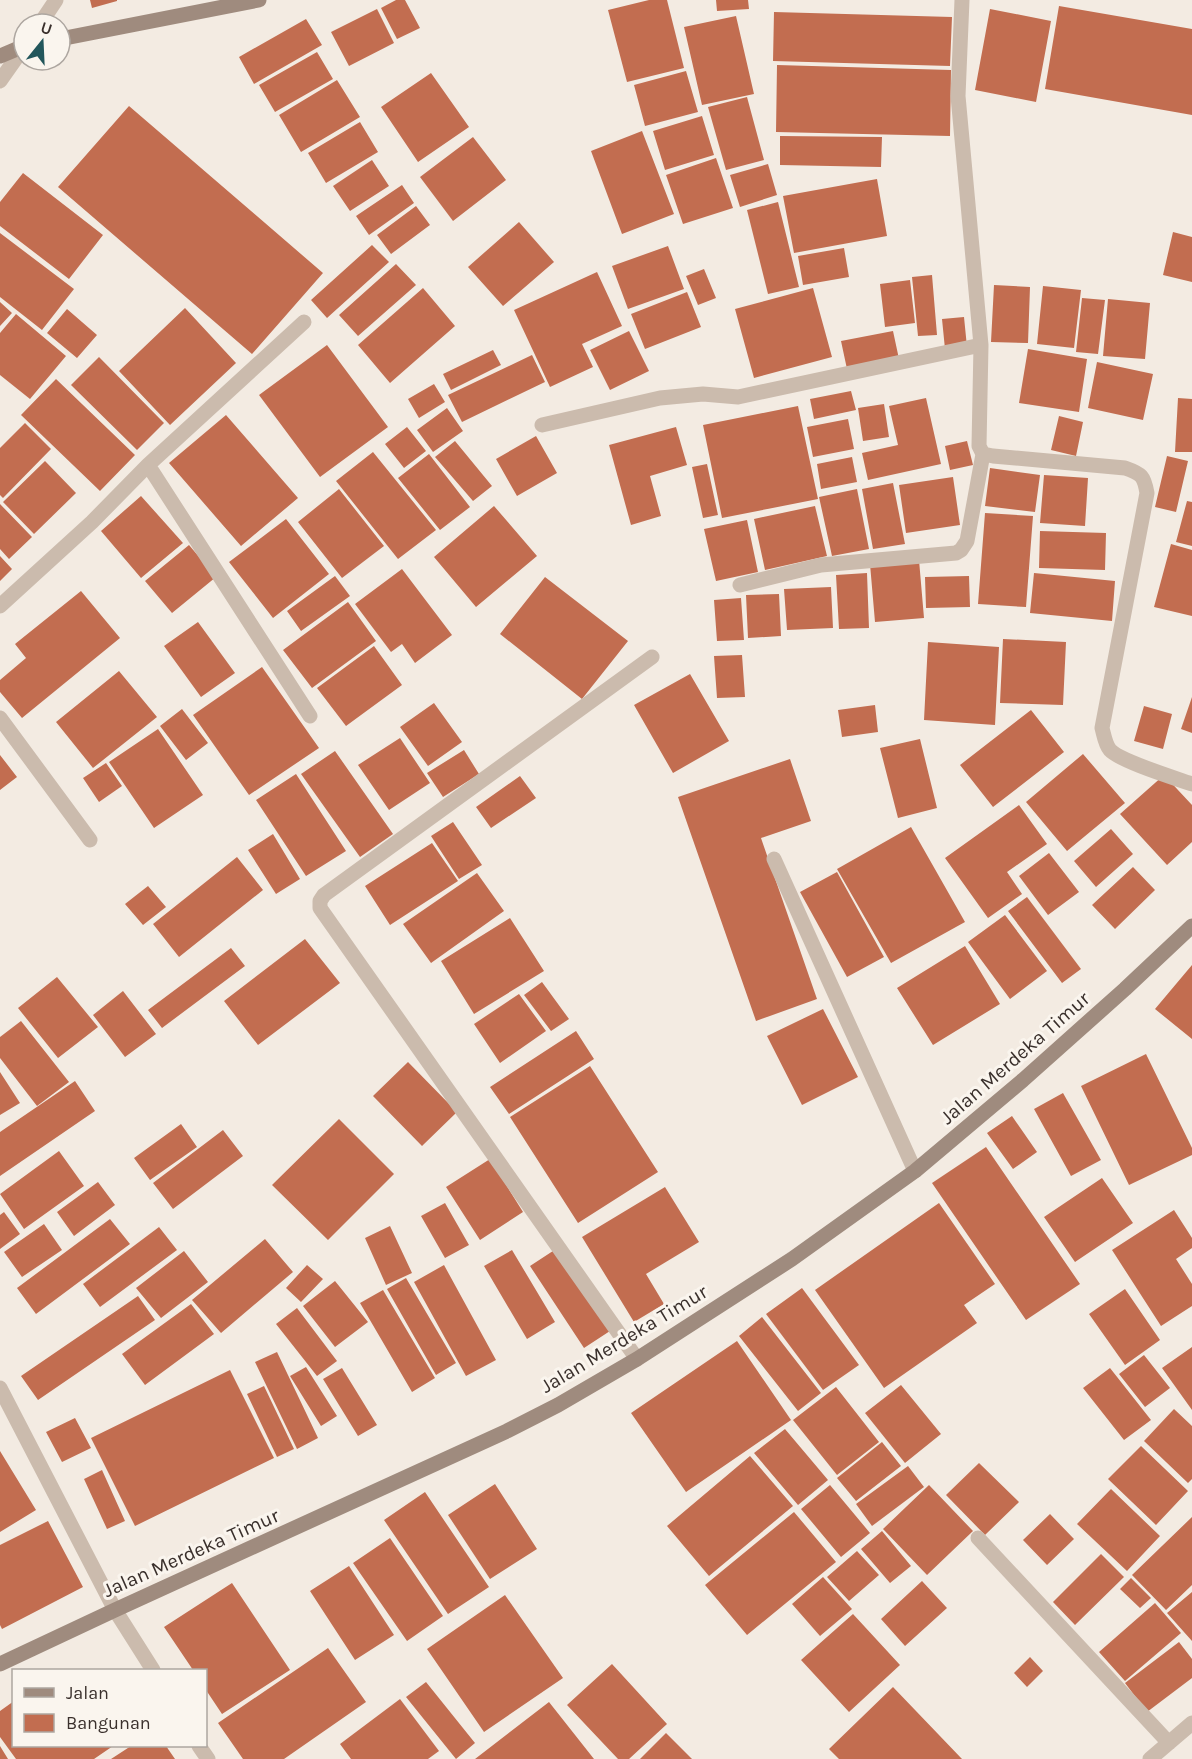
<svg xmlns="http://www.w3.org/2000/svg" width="1192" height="1759" font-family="Karla,sans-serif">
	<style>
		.building { fill: #c26d50 }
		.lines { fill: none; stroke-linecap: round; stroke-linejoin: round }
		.street { stroke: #cbbbad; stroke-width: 15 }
		.secondary { stroke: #9f8b7e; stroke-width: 15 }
		.labels { text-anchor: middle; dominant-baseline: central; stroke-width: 6; stroke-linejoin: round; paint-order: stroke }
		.street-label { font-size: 20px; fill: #3a302c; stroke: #faf5ee }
	</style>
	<rect width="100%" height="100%" fill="#f3ebe2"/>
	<path class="building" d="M90,0H117V1L92,8Z
		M396,0H405L420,28L397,39L381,8Z
		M649,0H667L684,68L627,82L608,10Z
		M716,0H748L749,9L717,11Z
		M1059,6L1192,29V115L1045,89Z
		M377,9L394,43L349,66L331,32Z
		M990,9L1051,21L1036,102L975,90Z
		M774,12L952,17L950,66L773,61Z
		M736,16L754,94L702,105L684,27Z
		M306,19L322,45L254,84L239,57Z
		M317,52L333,79L275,112L259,85Z
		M777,65L951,70L950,136L776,132Z
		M686,71L698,112L645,126L634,85Z
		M431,73L469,127L418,162L381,107Z
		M337,80L360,117L301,152L279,115Z
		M747,97L764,160L726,170L708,107Z
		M129,106L323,273L252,354L58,187Z
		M702,116L714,155L665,170L653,131Z
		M360,122L378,152L326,183L308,153Z
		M642,131L674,214L622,234L591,151Z
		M780,136L882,137L881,167L780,165Z
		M473,137L506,180L453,221L420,177Z
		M716,158L733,208L683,224L666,175Z
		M372,160L389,186L350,211L333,186Z
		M768,164L777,195L740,207L730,175Z
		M23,173L103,235L69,279L0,226V202Z
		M877,179L887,236L794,253L783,196Z
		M402,185L414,203L369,235L356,216Z
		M778,202L799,287L768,294L747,210Z
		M416,206L430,225L391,254L377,235Z
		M519,222L554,262L503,306L468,267Z
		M1173,232L1192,237V282L1163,275Z
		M0,233L74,289L42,330L0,297Z
		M372,245L389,262L327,318L311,300Z
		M668,246L684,289L628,309L612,266Z
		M844,248L849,277L803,285L798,256Z
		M396,264L416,285L358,336L339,315Z
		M704,269L716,298L698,305L686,276Z
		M597,272L622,326L582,344L593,367L550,387L514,310Z
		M932,275L937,335L918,336L912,277Z
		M910,280L915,323L885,327L880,284Z
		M994,285L1030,287L1028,343L991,342Z
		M1043,286L1081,290L1074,348L1037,344Z
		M423,288L455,326L390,383L358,345Z
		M813,288L832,357L754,378L735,309Z
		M687,292L701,327L645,349L631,314Z
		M1082,298L1105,300L1098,354L1076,352Z
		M1108,299L1150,303L1145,359L1103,356Z
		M0,302L12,313L0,326Z
		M185,308L236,363L170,425L119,371Z
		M67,309L97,335L77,358L47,333Z
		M16,314L66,356L30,399L0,375V333Z
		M964,317L967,347L945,349L942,319Z
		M629,331L649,371L610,390L590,350Z
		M893,331L899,359L847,369L841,341Z
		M327,345L388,427L320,477L259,395Z
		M1028,349L1087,359L1079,412L1019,403Z
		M493,350L501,365L451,390L443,374Z
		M532,355L545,382L462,422L448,395Z
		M99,357L164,423L137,450L71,385Z
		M1097,362L1153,374L1143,420L1088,408Z
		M56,379L135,455L100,491L21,415Z
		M434,384L445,402L419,418L408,399Z
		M851,391L856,410L814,419L810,399Z
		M926,398L941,464L868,480L862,453L898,445L889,406Z
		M1178,398L1192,399V452H1175Z
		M884,404L889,437L863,441L858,408Z
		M798,406L818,499L722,518L703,425Z
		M447,408L463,431L433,452L417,430Z
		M226,415L298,498L241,546L169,463Z
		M1059,416L1083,422L1076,456L1051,450Z
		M848,419L854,449L813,457L807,427Z
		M25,423L51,449L3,498L0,495V448Z
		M407,427L426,451L404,468L385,444Z
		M676,427L687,465L650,476L661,516L631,525L609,445Z
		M536,436L557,473L517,496L496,459Z
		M455,441L492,486L473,501L435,457Z
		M967,441L973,465L950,470L945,446Z
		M373,452L436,530L398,559L336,481Z
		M429,454L470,507L440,530L398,478Z
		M1167,456L1188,461L1176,512L1155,507Z
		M852,457L857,482L821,489L817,464Z
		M45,461L76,493L34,534L3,502Z
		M707,464L718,515L703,518L692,467Z
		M990,468L1040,475L1035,512L985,506Z
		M1044,475L1088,478L1085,526L1040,523Z
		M953,477L960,525L906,533L899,485Z
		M893,483L905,544L873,549L862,489Z
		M339,489L384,546L342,578L298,522Z
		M857,489L869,549L832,556L819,497Z
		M141,496L183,543L141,578L101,531Z
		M1187,501L1192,502V546L1176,542Z
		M0,504L32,537L9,559L0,549Z
		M494,506L537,556L476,607L434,557Z
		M815,506L827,556L765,570L754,519Z
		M985,513L1033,516L1026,607L978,604Z
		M286,519L329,574L273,618L229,562Z
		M747,520L758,572L716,581L704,529Z
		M1040,531L1106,533L1105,570L1039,568Z
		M1171,544L1192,550V616L1154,607Z
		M189,545L216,577L172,613L145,581Z
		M0,556L12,569L0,581Z
		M919,560L924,618L875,622L870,564Z
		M402,569L452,635L415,663L402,644L391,652L355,604Z
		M867,573L869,628L839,629L836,575Z
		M1034,573L1115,581L1112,621L1030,613Z
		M335,576L350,596L301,631L287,611Z
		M969,576L970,607L926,608L925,577Z
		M545,577L628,641L582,699L500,634Z
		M831,587L833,628L787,630L784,589Z
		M81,591L120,638L22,718L0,692V680L26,658L15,644Z
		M779,594L781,636L748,638L746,595Z
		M741,598L744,640L717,641L714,600Z
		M348,602L376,641L312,688L283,650Z
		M198,622L235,673L201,697L164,646Z
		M1003,639L1066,642L1063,705L1000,703Z
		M928,642L999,647L995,725L924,720Z
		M374,646L402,685L346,726L317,688Z
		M742,655L745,697L717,698L714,656Z
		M262,667L319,748L249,795L193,715Z
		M119,671L157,717L93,768L56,722Z
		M690,674L729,741L673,773L634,705Z
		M1192,697V733L1181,729Z
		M434,703L462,742L428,766L400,727Z
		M875,705L878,732L842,737L838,710Z
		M1144,706L1172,714L1163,749L1134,741Z
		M182,709L208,743L186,760L160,726Z
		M1031,710L1064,752L993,807L960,765Z
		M158,729L203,795L154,828L109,762Z
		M400,738L430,783L389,810L358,765Z
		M920,739L937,808L898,818L880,748Z
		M464,750L479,774L443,797L427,773Z
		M335,751L393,834L360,857L301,774Z
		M1083,754L1125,803L1067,851L1026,802Z
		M0,755L17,777L0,790Z
		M790,759L811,821L761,838L817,999L756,1021L678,797Z
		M106,763L122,786L99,802L83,778Z
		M296,774L346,851L306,876L256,800Z
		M1164,775L1192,805V842L1167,865L1120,814Z
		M520,776L536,798L491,828L476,807Z
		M1019,805L1047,844L1007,872L1022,894L988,918L945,858Z
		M453,822L482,865L459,879L431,836Z
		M911,827L965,922L891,963L837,869Z
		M1111,829L1133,854L1096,887L1074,861Z
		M273,834L300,879L276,894L248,850Z
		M432,843L458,881L390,925L365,886Z
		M1049,853L1079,892L1048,915L1019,876Z
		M237,857L263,890L179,957L153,924Z
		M1133,867L1155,890L1115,929L1092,905Z
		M837,872L884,957L847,977L800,892Z
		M477,873L504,911L431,963L403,924Z
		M148,886L166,907L143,925L125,904Z
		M1027,897L1081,969L1062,983L1008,911Z
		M1005,915L1047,971L1010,999L968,942Z
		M510,918L544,971L474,1014L441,961Z
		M305,939L340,983L258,1045L224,1001Z
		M965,946L1000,1004L933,1045L897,988Z
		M231,948L245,966L162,1028L148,1010Z
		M1192,965V1039L1155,1009Z
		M57,977L98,1027L58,1058L18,1008Z
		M542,982L569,1019L551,1031L524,995Z
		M123,991L156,1034L125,1057L93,1015Z
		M519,994L546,1031L500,1063L474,1024Z
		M823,1009L858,1077L802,1105L767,1036Z
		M21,1021L69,1082L37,1106L0,1058V1037Z
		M576,1031L594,1059L509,1114L490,1087Z
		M1146,1054L1192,1148V1155L1129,1185L1081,1086Z
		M408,1062L457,1112L422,1146L373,1096Z
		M590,1066L658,1172L578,1223L510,1117Z
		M0,1072L20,1103L0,1115Z
		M75,1081L95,1111L0,1176V1132Z
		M1063,1093L1101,1160L1071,1176L1034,1109Z
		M1012,1116L1037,1152L1013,1169L987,1133Z
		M339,1119L394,1174L328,1240L272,1185Z
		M181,1124L197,1147L150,1180L134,1158Z
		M223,1130L243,1156L173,1209L153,1183Z
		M986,1147L1080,1284L1026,1320L932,1183Z
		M59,1151L84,1186L24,1229L0,1194Z
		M490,1159L523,1212L480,1240L446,1187Z
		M1102,1178L1133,1223L1075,1262L1044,1217Z
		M98,1182L115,1205L74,1236L57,1212Z
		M665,1187L699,1242L646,1274L664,1304L634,1322L582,1237Z
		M445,1203L469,1245L445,1258L421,1216Z
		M939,1203L995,1284L964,1305L977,1323L884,1388L815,1290Z
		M1174,1210L1192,1238V1248L1176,1259L1192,1284V1306L1161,1326L1112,1250Z
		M4,1212L20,1234L0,1249V1215Z
		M110,1219L130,1244L36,1314L17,1288Z
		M44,1224L62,1250L22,1277L4,1252Z
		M390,1226L412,1273L386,1285L365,1238Z
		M159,1227L177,1250L100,1307L83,1284Z
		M265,1239L293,1272L221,1333L192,1300Z
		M556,1249L610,1331L584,1348L530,1266Z
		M512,1250L555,1322L527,1339L484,1266Z
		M184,1251L208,1282L161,1318L136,1288Z
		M307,1265L323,1279L301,1302L286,1288Z
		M444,1265L496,1360L466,1376L414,1282Z
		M406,1278L456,1363L436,1375L387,1289Z
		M335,1281L368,1322L335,1347L303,1306Z
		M802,1288L859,1365L823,1390L766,1314Z
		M1125,1289L1160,1340L1125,1365L1089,1314Z
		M383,1290L435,1378L412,1392L360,1303Z
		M138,1296L155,1320L38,1400L21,1376Z
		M191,1304L214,1334L145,1385L122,1354Z
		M297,1308L337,1361L317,1376L276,1324Z
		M762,1317L821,1393L798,1411L739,1336Z
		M737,1341L791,1420L686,1492L631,1413Z
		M1192,1347V1410L1162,1368Z
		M277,1352L318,1438L297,1449L255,1362Z
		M1144,1355L1170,1388L1145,1407L1119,1374Z
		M306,1367L337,1416L321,1426L290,1376Z
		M342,1368L377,1425L358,1436L323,1379Z
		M1110,1368L1151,1420L1124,1440L1083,1388Z
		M230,1370L274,1458L135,1526L91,1438Z
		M901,1385L941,1434L905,1463L865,1413Z
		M264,1386L294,1449L277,1457L247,1394Z
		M836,1387L879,1442L837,1475L793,1420Z
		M1174,1409L1192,1426V1479L1188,1483L1144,1441Z
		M75,1418L91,1448L62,1462L46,1432Z
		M785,1429L828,1480L798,1505L754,1453Z
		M882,1442L901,1466L856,1501L837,1478Z
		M1141,1446L1188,1491L1156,1525L1108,1479Z
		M0,1451L36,1510L0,1532Z
		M750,1456L793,1506L709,1576L667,1526Z
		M979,1463L1019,1502L985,1535L946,1495Z
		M908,1466L924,1487L872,1526L856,1504Z
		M102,1470L125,1521L107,1529L84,1479Z
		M495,1484L537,1549L490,1579L448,1515Z
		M830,1485L870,1533L841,1557L801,1509Z
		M929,1485L973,1531L927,1575L883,1529Z
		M1111,1489L1160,1536L1127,1571L1077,1524Z
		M425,1492L489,1587L448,1614L384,1520Z
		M794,1512L836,1562L747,1635L705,1585Z
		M1050,1514L1074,1539L1047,1565L1023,1540Z
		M1192,1517V1585L1166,1610L1132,1575Z
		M48,1521L83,1587L2,1629L0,1625V1545Z
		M882,1531L911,1566L890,1583L861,1549Z
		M390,1538L443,1616L407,1641L353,1563Z
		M857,1551L879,1575L849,1601L827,1577Z
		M1101,1554L1124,1577L1075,1625L1053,1602Z
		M349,1566L394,1635L355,1660L310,1591Z
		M823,1577L852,1609L820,1636L792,1604Z
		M1131,1578L1151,1598L1140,1608L1120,1589Z
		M922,1581L947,1608L905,1646L881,1619Z
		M232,1583L290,1670L222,1714L206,1690V1670H193L164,1627Z
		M1192,1592V1641L1167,1613Z
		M505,1595L563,1678L484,1732L427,1649Z
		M1155,1603L1181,1633L1125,1681L1099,1652Z
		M853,1614L900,1665L849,1712L801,1660Z
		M1179,1642L1192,1659V1678L1147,1712L1125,1683Z
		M328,1648L366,1702L284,1759H243L218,1723Z
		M1030,1657L1043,1671L1027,1687L1014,1673Z
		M612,1664L667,1724L629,1759H618L567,1705Z
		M426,1682L475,1743L456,1759L406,1697Z
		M893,1687L962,1759H839L829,1749Z
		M400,1699L439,1751L428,1759H351L340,1744Z
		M14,1701V1746H113L94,1759H16L0,1737V1711Z
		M549,1702L594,1759H475Z
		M666,1733L692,1759H640Z
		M0,1746L8,1759H0Z
		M131,1746H166L175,1759H111Z"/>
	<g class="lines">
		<path class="street" d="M962,0L958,96L981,345L979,446L983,454L993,456L1125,468C1142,474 1144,476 1147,493L1102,728C1104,735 1105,744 1110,750C1120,761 1175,778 1192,784
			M40,24L56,0
			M0,81L24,47
			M542,425L660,398L703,394L738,397L981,345
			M148,465L310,716
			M740,585L821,565L956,553L961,550L967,541L983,454
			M0,606L92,522L148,465L304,322
			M0,718L90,840
			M774,859L915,1171
			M637,1359L320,908V901L324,895L652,657
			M0,1388L115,1610L153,1670
			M978,1538L1169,1743
			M199,1746L208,1759
			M1150,1759L1192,1723"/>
		<path class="secondary" d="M60,39L259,0
			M0,56L24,46
			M0,1664L115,1610L507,1431L558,1405L637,1359L792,1259L915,1171L1023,1080L1125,989L1192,926"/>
	</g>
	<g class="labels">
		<g class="street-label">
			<text transform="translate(1015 1058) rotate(-41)">Jalan Merdeka Timur</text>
			<text transform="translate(624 1339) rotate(-31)">Jalan Merdeka Timur</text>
			<text transform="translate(191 1553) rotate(-24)">Jalan Merdeka Timur</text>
		</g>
	</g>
	<rect x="12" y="1669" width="195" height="78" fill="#faf5ee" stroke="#ada6a0" stroke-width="1.5"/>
	<rect x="24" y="1688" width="30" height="9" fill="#9f8b7e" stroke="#ada6a0" stroke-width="1.5"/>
	<text x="66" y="1699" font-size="18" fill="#3a302c">Jalan</text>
	<rect x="24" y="1714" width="30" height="18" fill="#c26d50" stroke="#ada6a0" stroke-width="1.5"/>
	<text x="66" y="1729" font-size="18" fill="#3a302c">Bangunan</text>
	<g transform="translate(42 42) rotate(18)"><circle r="28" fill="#faf5ee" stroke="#ada6a0" stroke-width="1.5"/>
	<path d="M0-4.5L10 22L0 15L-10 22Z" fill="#22565b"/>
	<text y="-9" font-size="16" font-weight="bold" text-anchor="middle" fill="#3a302c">U</text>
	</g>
</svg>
